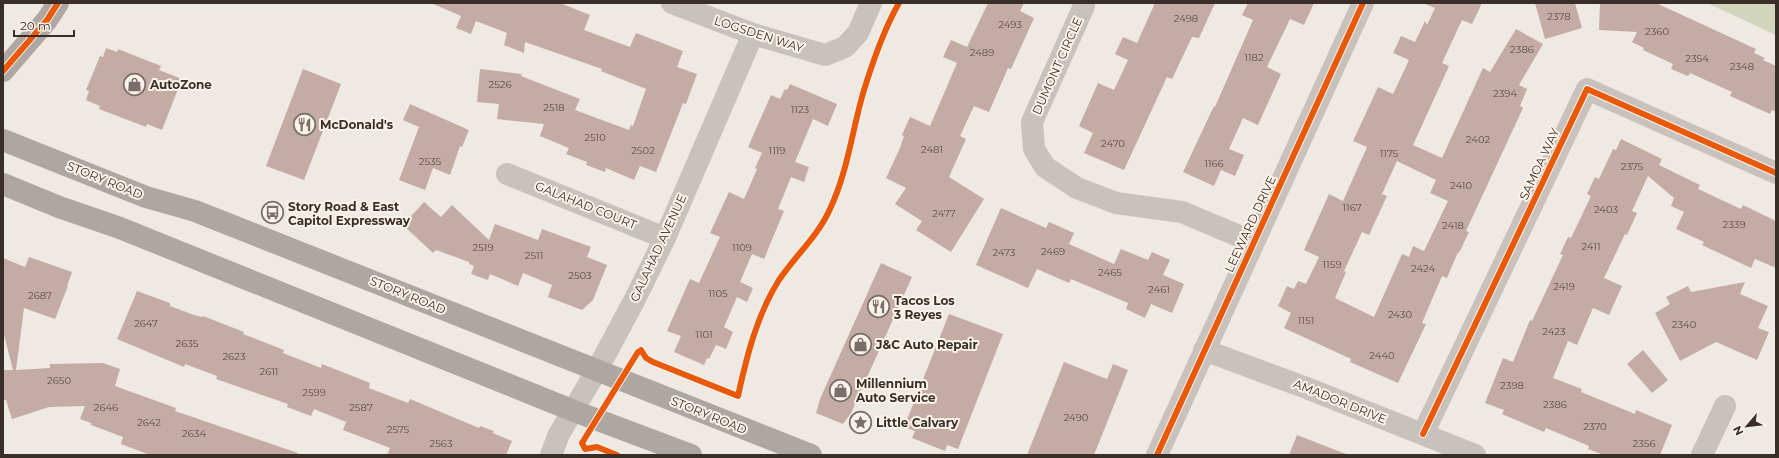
<svg xmlns="http://www.w3.org/2000/svg" width="1779" height="458" font-family="Montserrat,sans-serif">
	<style>
		.green { fill: #d1d5bc }
		.building { fill: #c4aca4; fill-rule: evenodd }
		.lines { fill: none; stroke-linecap: round; stroke-linejoin: round }
		.minor { stroke: #c8c1bc; stroke-width: 22 }
		.tertiary { stroke: #c8c1bc; stroke-width: 22 }
		.primary { stroke: #ada6a1; stroke-width: 22 }
		.trunk { stroke: #aea7a2; stroke-width: 22 }
		.cycleway-casing { stroke: #fbf3eb; stroke-width: 8 }
		.cycleway { stroke: #e8590c; stroke-width: 6 }
		.labels { text-anchor: middle; dominant-baseline: central; stroke-width: 4; stroke-linejoin: round; paint-order: stroke }
		.number-label { font-size: 10px; fill: #5c4e48 }
		.street-label { font-size: 12px; fill: #3a2e29; stroke: #fbf3eb }
		.poi-label { font-size: 12px; font-weight: bold; fill: #3a2e29; stroke: #fbf3eb; text-anchor: start }
	</style>
	<rect width="100%" height="100%" fill="#efe9e3"/>
	<path class="green" d="M1707,3H1776V35Z"/>
	<path class="building" d="M431,3H560L590,15L584,30L630,47L636,33L683,51L677,67L697,74L686,104L683,103L656,172L640,166L634,180L606,168L605,172L586,165L587,162L566,154L569,148L540,136L544,124L497,119L499,104L477,102L480,69L522,74L521,76L580,99L575,110L629,130L631,125L633,126L646,89L601,71L602,69L525,42L524,53L504,45L507,33L476,21L471,34L456,28L461,16Z
		M988,3H1024L1020,11L1034,18L1011,69L1008,68L989,112L974,106L960,136L966,139L949,177L984,199L951,252L916,230L922,221L895,204L906,188L886,178L900,148L904,136L902,135L910,117L930,126L957,63L943,57L951,40L967,47Z
		M1155,3H1215L1199,38L1192,37L1172,79L1167,77L1124,170L1084,153L1093,133L1079,126L1098,83L1114,90L1128,60L1115,54L1123,37L1137,43Z
		M1248,3H1314L1304,25L1290,19L1267,67L1281,74L1258,125L1243,118L1229,149L1244,155L1235,176L1221,170L1214,186L1183,172L1214,106L1215,107L1253,20L1242,15Z
		M1423,3H1482L1472,24L1462,20L1442,63L1449,66L1413,145L1442,158L1483,68L1490,72L1516,29L1543,44L1519,85L1527,89L1520,106L1523,108L1466,231L1469,232L1459,253L1458,252L1447,278L1442,276L1422,323L1426,324L1398,383L1350,362L1351,359L1284,328L1291,313L1278,306L1287,286L1294,289L1298,281L1306,284L1319,257L1304,250L1329,194L1343,201L1367,147L1353,141L1378,87L1393,94L1409,60L1393,53L1401,36L1415,42L1425,21L1427,25L1435,8ZM1397,161L1436,180L1430,193L1448,201L1424,251L1413,246L1409,257L1402,254L1374,317L1335,298L1346,272L1344,271L1362,232L1369,235L1387,196L1382,194Z
		M1535,3H1575L1582,28L1545,39Z
		M1600,3H1656L1756,49L1754,53L1765,58L1763,60L1776,66V112L1772,110L1770,114L1730,96L1732,92L1690,73L1688,76L1671,69L1673,64L1643,50L1644,48L1632,42L1637,32L1599,30Z
		M106,48L117,52L118,49L161,66L159,70L182,79L162,130L147,124L146,127L99,109L100,106L86,100L89,91L86,90L100,56L103,57Z
		M303,69L341,84L304,180L266,166Z
		M790,84L837,104L828,126L813,119L795,162L809,167L804,182L791,177L778,209L784,211L764,259L752,254L740,282L753,288L747,302L737,297L724,327L733,332L726,349L716,345L709,359L707,358L704,365L674,352L681,336L667,331L690,279L699,283L720,237L710,233L729,192L744,199L757,169L755,168L762,153L748,147L771,95L780,99L785,89L787,90Z
		M410,104L469,130L462,147L460,146L450,175L433,168L425,190L399,180L419,127L403,120Z
		M1621,139L1662,159L1659,165L1700,185L1698,189L1741,209L1743,205L1776,221V268L1755,259L1751,268L1702,245L1704,242L1676,229L1684,212L1671,206L1674,198L1648,176L1632,211L1637,213L1627,235L1625,234L1604,278L1622,286L1609,315L1593,308L1577,345L1568,341L1553,378L1582,389L1581,392L1635,414L1636,410L1672,425L1660,455H1604L1588,449L1589,446L1546,428L1544,432L1502,414L1504,410L1485,403L1503,358L1513,362L1530,320L1532,321L1563,255L1560,254L1568,237L1571,238L1591,196L1587,194L1595,177L1599,179L1613,149L1616,150Z
		M424,202L441,217L452,205L489,240L495,224L538,240L542,229L591,247L587,257L607,265L593,300L582,310L548,297L552,285L523,273L518,286L490,274L488,280L471,274L474,266L469,264V262L436,250L433,253L403,225Z
		M1001,208L1046,228L1049,222L1074,233L1069,244L1114,264L1121,249L1148,260L1152,252L1170,260L1163,275L1184,284L1172,313L1151,304L1145,318L1126,309L1128,303L1071,279L1069,283L1037,269L1028,288L976,265Z
		M29,257L72,272L67,286H68L55,319L24,308L16,370L50,368V364L103,363L120,369L115,386L176,408L175,411L298,453V455H150L121,444L123,437L91,425V423L80,419L85,406L49,407L12,419L6,400H3V370H13L3,331V258L25,267Z
		M881,263L912,277L851,413L843,424L816,413L820,399Z
		M1745,282L1740,294L1768,306L1758,328L1769,332L1757,360L1716,342L1680,361L1655,313L1670,304L1666,297L1688,286L1691,292Z
		M137,291L170,303V306L194,315L202,317L203,316L244,332L243,334L284,350L283,353L321,368L322,364L370,383L369,388L408,403L410,399L479,428L480,426L494,431L493,433L512,441L506,455H387L390,448L343,430L346,422L314,409L311,416L287,407L288,404L216,379L217,376L185,364L184,367L117,339Z
		M949,314L1003,334L958,449L947,445L945,451L912,438L915,431L904,427Z
		M1643,350L1668,380L1652,393L1627,364Z
		M1064,362L1107,379L1113,364L1128,370L1094,455H1027Z
		M1297,435L1346,454L1345,455H1289Z"/>
	<g class="lines">
		<path class="minor" d="M672,3L753,34L825,55L845,47L858,33L871,3
			M1083,3L1084,6L1032,122L1034,149L1045,167L1077,188L1116,203L1182,212L1253,242
			M507,174L665,238
			M1204,350L1304,387L1475,455
			M1423,434L1587,89L1776,173
			M551,455L559,434L597,370L635,299L665,238L753,34
			M1702,455L1725,406"/>
		<path class="tertiary" d="M1157,455L1363,3"/>
		<path class="primary" d="M3,140L146,197L195,211L811,455
			M3,184L59,207L120,228L574,411L691,455"/>
		<path class="trunk" d="M3,71L47,20L58,3"/>
		<defs>
			<path id="cycleway" d="M3,71L47,20L58,3
				M641,350L646,358L653,362L738,396C747,355 757,315 779,280C795,256 818,236 830,209C848,171 852,130 864,90C873,61 884,29 899,3
				M1423,434L1587,89L1776,173
				M617,455L597,447L585,449L582,443L638,352
				M1157,455L1363,3"/>
		</defs>
		<use href="#cycleway" class="cycleway-casing"/>
		<use href="#cycleway" class="cycleway"/>
	</g>
	<defs>
		<symbol id="shop-ring" viewBox="-11 -11 22 22"><circle r="9.5" fill="#fbf3eb" stroke="#796f6a" stroke-width="1.5"/><path d="M-5-2.5h2.3a2.7 3.5 0 0 1 5.4 0H5L5.5 6h-11ZM-1.5-2.5h3a1.5 2.3 0 0 0-3 0Z" fill="#796f6a"/></symbol>
		<symbol id="restaurant-ring" viewBox="-11 -11 22 22"><circle r="9.5" fill="#fbf3eb" stroke="#796f6a" stroke-width="1.5"/><path d="M-5-6h1v4h1v-4h1v4h1v-4h1v5L-1.5 .5V6h-2V.5L-5-1ZM5-6V6H3V1.5H1.5Q1.5-4 5-6Z" fill="#796f6a"/></symbol>
		<symbol id="bus-ring" viewBox="-11 -11 22 22"><circle r="9.5" fill="#fbf3eb" stroke="#796f6a" stroke-width="1.5"/><path d="M-5-6H5V4H4V6H2V4H-2V6H-4V4H-5ZM-3.5-4V0h7V-4ZM-3.5 1.2v1.5H-2V1.2ZM2 1.2v1.5H3.5V1.2Z" fill="#796f6a"/></symbol>
		<symbol id="sight-ring" viewBox="-11 -11 22 22"><circle r="9.5" fill="#fbf3eb" stroke="#796f6a" stroke-width="1.5"/><path d="M0-6L1.8-2.2L6-1.7L2.9 1.2L3.7 5.4L0 3.3L-3.7 5.4L-2.9 1.2L-6-1.7L-1.8-2.2Z" fill="#796f6a"/></symbol>
	</defs>
	<g fill-rule="evenodd">
		<use href="#shop-ring" x="122" y="72" width="25" height="25"/>
		<use href="#restaurant-ring" x="292" y="112" width="25" height="25"/>
		<use href="#bus-ring" x="260" y="200" width="25" height="25"/>
		<use href="#restaurant-ring" x="866" y="294" width="25" height="25"/>
		<use href="#shop-ring" x="848" y="332" width="25" height="25"/>
		<use href="#shop-ring" x="828" y="378" width="25" height="25"/>
		<use href="#sight-ring" x="848" y="410" width="25" height="25"/>
	</g>
	<g class="labels">
		<g class="number-label">
			<text x="1559" y="16">2378</text>
			<text x="1186" y="18">2498</text>
			<text x="1010" y="24">2493</text>
			<text x="1657" y="31">2360</text>
			<text x="1522" y="49">2386</text>
			<text x="982" y="52">2489</text>
			<text x="1254" y="57">1182</text>
			<text x="1697" y="58">2354</text>
			<text x="1742" y="66">2348</text>
			<text x="500" y="84">2526</text>
			<text x="1505" y="93">2394</text>
			<text x="554" y="107">2518</text>
			<text x="800" y="109">1123</text>
			<text x="595" y="137">2510</text>
			<text x="1478" y="139">2402</text>
			<text x="1113" y="143">2470</text>
			<text x="932" y="149">2481</text>
			<text x="643" y="150">2502</text>
			<text x="777" y="150">1119</text>
			<text x="1389" y="153">1175</text>
			<text x="430" y="161">2535</text>
			<text x="1214" y="163">1166</text>
			<text x="1632" y="166">2375</text>
			<text x="1461" y="185">2410</text>
			<text x="1352" y="207">1167</text>
			<text x="1606" y="209">2403</text>
			<text x="944" y="213">2477</text>
			<text x="1734" y="224">2339</text>
			<text x="1453" y="225">2418</text>
			<text x="1591" y="246">2411</text>
			<text x="483" y="247">2519</text>
			<text x="742" y="247">1109</text>
			<text x="1053" y="251">2469</text>
			<text x="1004" y="252">2473</text>
			<text x="534" y="255">2511</text>
			<text x="1332" y="264">1159</text>
			<text x="1423" y="268">2424</text>
			<text x="1110" y="272">2465</text>
			<text x="580" y="275">2503</text>
			<text x="1564" y="286">2419</text>
			<text x="1159" y="289">2461</text>
			<text x="718" y="293">1105</text>
			<text x="40" y="295">2687</text>
			<text x="1400" y="314">2430</text>
			<text x="1306" y="320">1151</text>
			<text x="146" y="323">2647</text>
			<text x="1684" y="324">2340</text>
			<text x="1554" y="331">2423</text>
			<text x="704" y="334">1101</text>
			<text x="187" y="343">2635</text>
			<text x="1382" y="355">2440</text>
			<text x="234" y="356">2623</text>
			<text x="269" y="371">2611</text>
			<text x="59" y="380">2650</text>
			<text x="1512" y="385">2398</text>
			<text x="314" y="392">2599</text>
			<text x="1555" y="404">2386</text>
			<text x="106" y="407">2646</text>
			<text x="361" y="407">2587</text>
			<text x="1076" y="417">2490</text>
			<text x="149" y="422">2642</text>
			<text x="1595" y="426">2370</text>
			<text x="398" y="429">2575</text>
			<text x="194" y="433">2634</text>
			<text x="441" y="443">2563</text>
			<text x="1644" y="443">2356</text>
		</g>
		<g class="street-label">
			<text transform="translate(759 34) rotate(18)">LOGSDEN WAY</text>
			<text transform="translate(1057 66) rotate(-66)">DUMONT CIRCLE</text>
			<text transform="translate(1539 164) rotate(-65)">SAMOA WAY</text>
			<text transform="translate(105 180) rotate(22)">STORY ROAD</text>
			<text transform="translate(586 205) rotate(22)">GALAHAD COURT</text>
			<text transform="translate(1250 224) rotate(-65)">LEEWARD DRIVE</text>
			<text transform="translate(658 248) rotate(-65)">GALAHAD AVENUE</text>
			<text transform="translate(408 295) rotate(22)">STORY ROAD</text>
			<text transform="translate(1340 401) rotate(22)">AMADOR DRIVE</text>
			<text transform="translate(709 415) rotate(22)">STORY ROAD</text>
		</g>
		<g class="poi-label">
			<text x="150" y="84">AutoZone</text>
			<text x="320" y="124">McDonald's</text>
			<text x="288" y="206">Story Road &amp; East<tspan x="288" dy="14">Capitol Expressway</tspan></text>
			<text x="894" y="300">Tacos Los<tspan x="894" dy="14">3 Reyes</tspan></text>
			<text x="876" y="344">J&amp;C Auto Repair</text>
			<text x="856" y="383">Millennium<tspan x="856" dy="14">Auto Service</tspan></text>
			<text x="876" y="422">Little Calvary</text>
		</g>
	</g>
	<rect width="1779" height="458" fill="none" stroke="#3a2e29" stroke-width="8"/>
	<g transform="translate(1747 426) rotate(242)" stroke="#fbf3eb" stroke-width="3" paint-order="stroke">
	<path d="M0-3L7 15L0 10L-7 15Z" fill="#3a2e29"/>
	<text y="-6" font-size="11" font-weight="bold" text-anchor="middle" fill="#3a2e29">N</text>
	</g>
	<path d="M14 30v6h60v-6" fill="none" stroke="#3a2e29" stroke-width="2"/>
	<text x="20" y="30" font-size="12" fill="#3a2e29" stroke="#fbf3eb" stroke-width="3" paint-order="stroke">20 m</text>
</svg>
